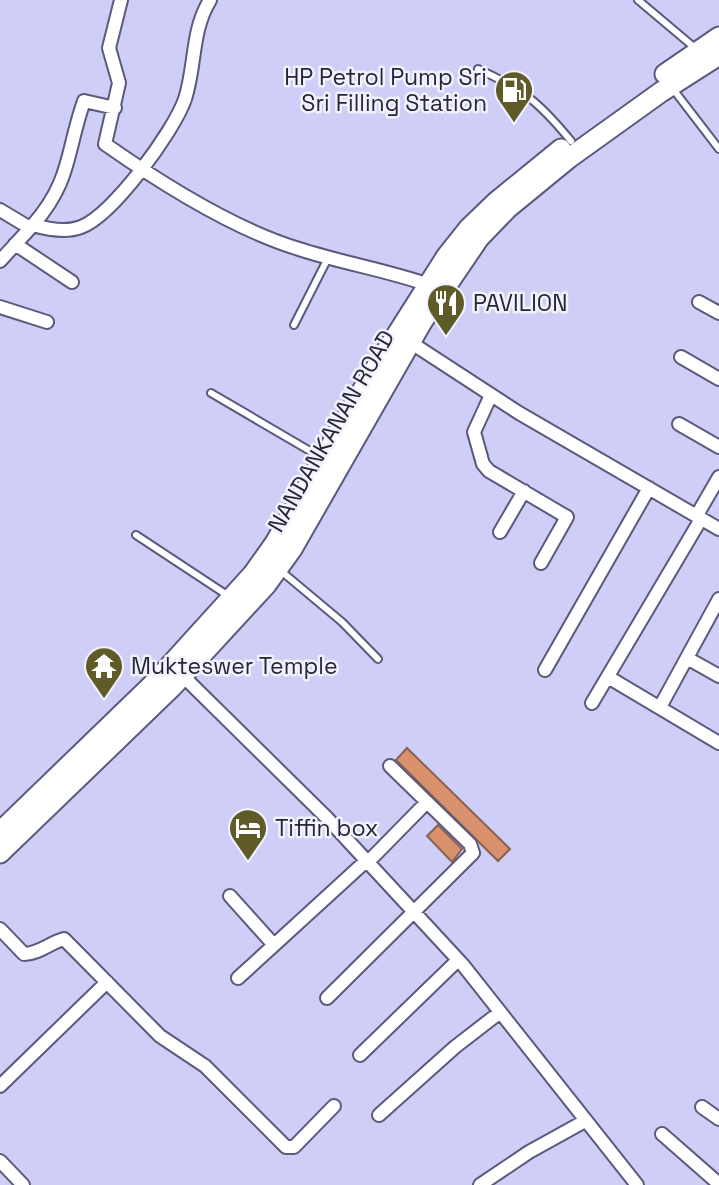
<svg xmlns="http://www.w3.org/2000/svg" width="719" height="1185" font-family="'Space Grotesk',sans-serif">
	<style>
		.building { fill: #d9906d; stroke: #886351; stroke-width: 2 }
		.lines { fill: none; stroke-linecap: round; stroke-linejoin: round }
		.lane-casing { stroke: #5b597c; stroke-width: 10 }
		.street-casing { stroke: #5b597c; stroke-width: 16 }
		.primary-casing { stroke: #5b597c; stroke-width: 23 }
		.lane { stroke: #fff; stroke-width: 6 }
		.street { stroke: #fff; stroke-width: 12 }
		.primary { stroke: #fff; stroke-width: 19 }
		.labels { text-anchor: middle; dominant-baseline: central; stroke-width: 5; stroke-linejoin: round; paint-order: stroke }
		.poi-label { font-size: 23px; fill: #262635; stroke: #f2f2ff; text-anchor: start }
		.street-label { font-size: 23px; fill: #262635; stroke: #f2f2ff }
	</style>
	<rect width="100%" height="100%" fill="#cfcef7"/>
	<path class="building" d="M407,748L510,849L498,861L396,760Z
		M438,825L462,849L452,862L427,836Z"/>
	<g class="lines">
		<defs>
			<path id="lane" d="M638,0L695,48
				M478,69C524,90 539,102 571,141
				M673,89L719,149
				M294,325L328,258
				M211,393L322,458
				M136,535L230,597
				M281,571L342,622L378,659"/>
			<path id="street" d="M121,0L109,48L119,83L105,144C162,184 233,229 299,249C342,263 386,270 429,285
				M0,210L30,228
				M33,225C72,180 66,152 84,101L115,108
				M15,244L72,282
				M0,261L33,225C47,229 66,233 81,227C113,215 174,131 185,99C196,65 191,31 210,0
				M699,302L719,313
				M0,307L47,322
				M410,342L519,413L719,529
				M681,357L719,379
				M491,395L474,432L483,464L489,471L567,517L541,563
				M679,424L719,447
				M697,515L719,477
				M500,532L524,491
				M687,658L719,676
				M545,670L649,488
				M182,675L327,818L463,965L637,1185
				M608,677L719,743
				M592,703L701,519
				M660,707L719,599
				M368,862L427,802
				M230,896L274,945
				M0,929L24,954C41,953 49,943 64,939L160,1036L205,1066L286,1147H294L334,1106
				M238,978L366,861
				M327,998L473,853L470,844L390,766
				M360,1055L458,960
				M0,1086L107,982
				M702,1107L719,1119
				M379,1115L455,1047L499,1013
				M662,1134L719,1184
				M0,1161L23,1185
				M480,1185L529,1152L585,1121"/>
			<path id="primary" d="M665,74L719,37
				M0,832L156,681L253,574L275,543L373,372L446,257L469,228L496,202L561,149
				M0,853L172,687L266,585L292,549L422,322L479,238L508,208L569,158L661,92L719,55"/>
		</defs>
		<use href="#lane" class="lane-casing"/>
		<use href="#street" class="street-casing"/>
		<use href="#primary" class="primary-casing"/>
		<use href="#lane" class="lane"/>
		<use href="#street" class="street"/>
		<use href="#primary" class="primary"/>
	</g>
	<defs>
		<symbol id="fuel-pin" viewBox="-11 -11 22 30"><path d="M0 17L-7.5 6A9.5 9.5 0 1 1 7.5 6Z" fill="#5e5b28" stroke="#f2f2ff"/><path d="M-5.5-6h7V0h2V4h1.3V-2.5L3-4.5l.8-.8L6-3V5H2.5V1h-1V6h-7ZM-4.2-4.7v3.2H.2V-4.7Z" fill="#fff"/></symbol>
		<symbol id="restaurant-pin" viewBox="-11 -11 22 30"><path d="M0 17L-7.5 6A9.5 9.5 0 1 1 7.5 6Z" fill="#5e5b28" stroke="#f2f2ff"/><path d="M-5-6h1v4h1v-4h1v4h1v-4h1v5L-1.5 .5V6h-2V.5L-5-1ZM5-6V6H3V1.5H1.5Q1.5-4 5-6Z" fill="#fff"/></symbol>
		<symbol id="temple-pin" viewBox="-11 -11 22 30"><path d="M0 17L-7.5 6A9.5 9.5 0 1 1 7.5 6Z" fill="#5e5b28" stroke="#f2f2ff"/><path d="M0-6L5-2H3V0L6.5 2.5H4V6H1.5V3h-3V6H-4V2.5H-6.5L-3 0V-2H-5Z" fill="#fff"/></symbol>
		<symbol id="hotel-pin" viewBox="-11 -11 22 30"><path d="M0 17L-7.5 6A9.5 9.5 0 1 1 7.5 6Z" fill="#5e5b28" stroke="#f2f2ff"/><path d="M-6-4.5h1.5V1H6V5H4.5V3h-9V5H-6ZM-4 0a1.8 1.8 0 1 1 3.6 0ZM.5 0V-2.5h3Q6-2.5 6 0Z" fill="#fff"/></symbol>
	</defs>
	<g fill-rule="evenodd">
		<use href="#fuel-pin" x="492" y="68" width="44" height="60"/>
		<use href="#restaurant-pin" x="424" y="281" width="44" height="60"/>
		<use href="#temple-pin" x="82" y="644" width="44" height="60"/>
		<use href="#hotel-pin" x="226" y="806" width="44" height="60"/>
	</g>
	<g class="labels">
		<g class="poi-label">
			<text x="487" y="77" text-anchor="end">HP Petrol Pump Sri<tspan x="487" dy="26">Sri Filling Station</tspan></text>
			<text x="473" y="303">PAVILION</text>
			<text x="131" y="666">Mukteswer Temple</text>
			<text x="275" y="828">Tiffin box</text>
		</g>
		<g class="street-label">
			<text transform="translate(331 431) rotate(-60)">NANDANKANAN ROAD</text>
		</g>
	</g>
</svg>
